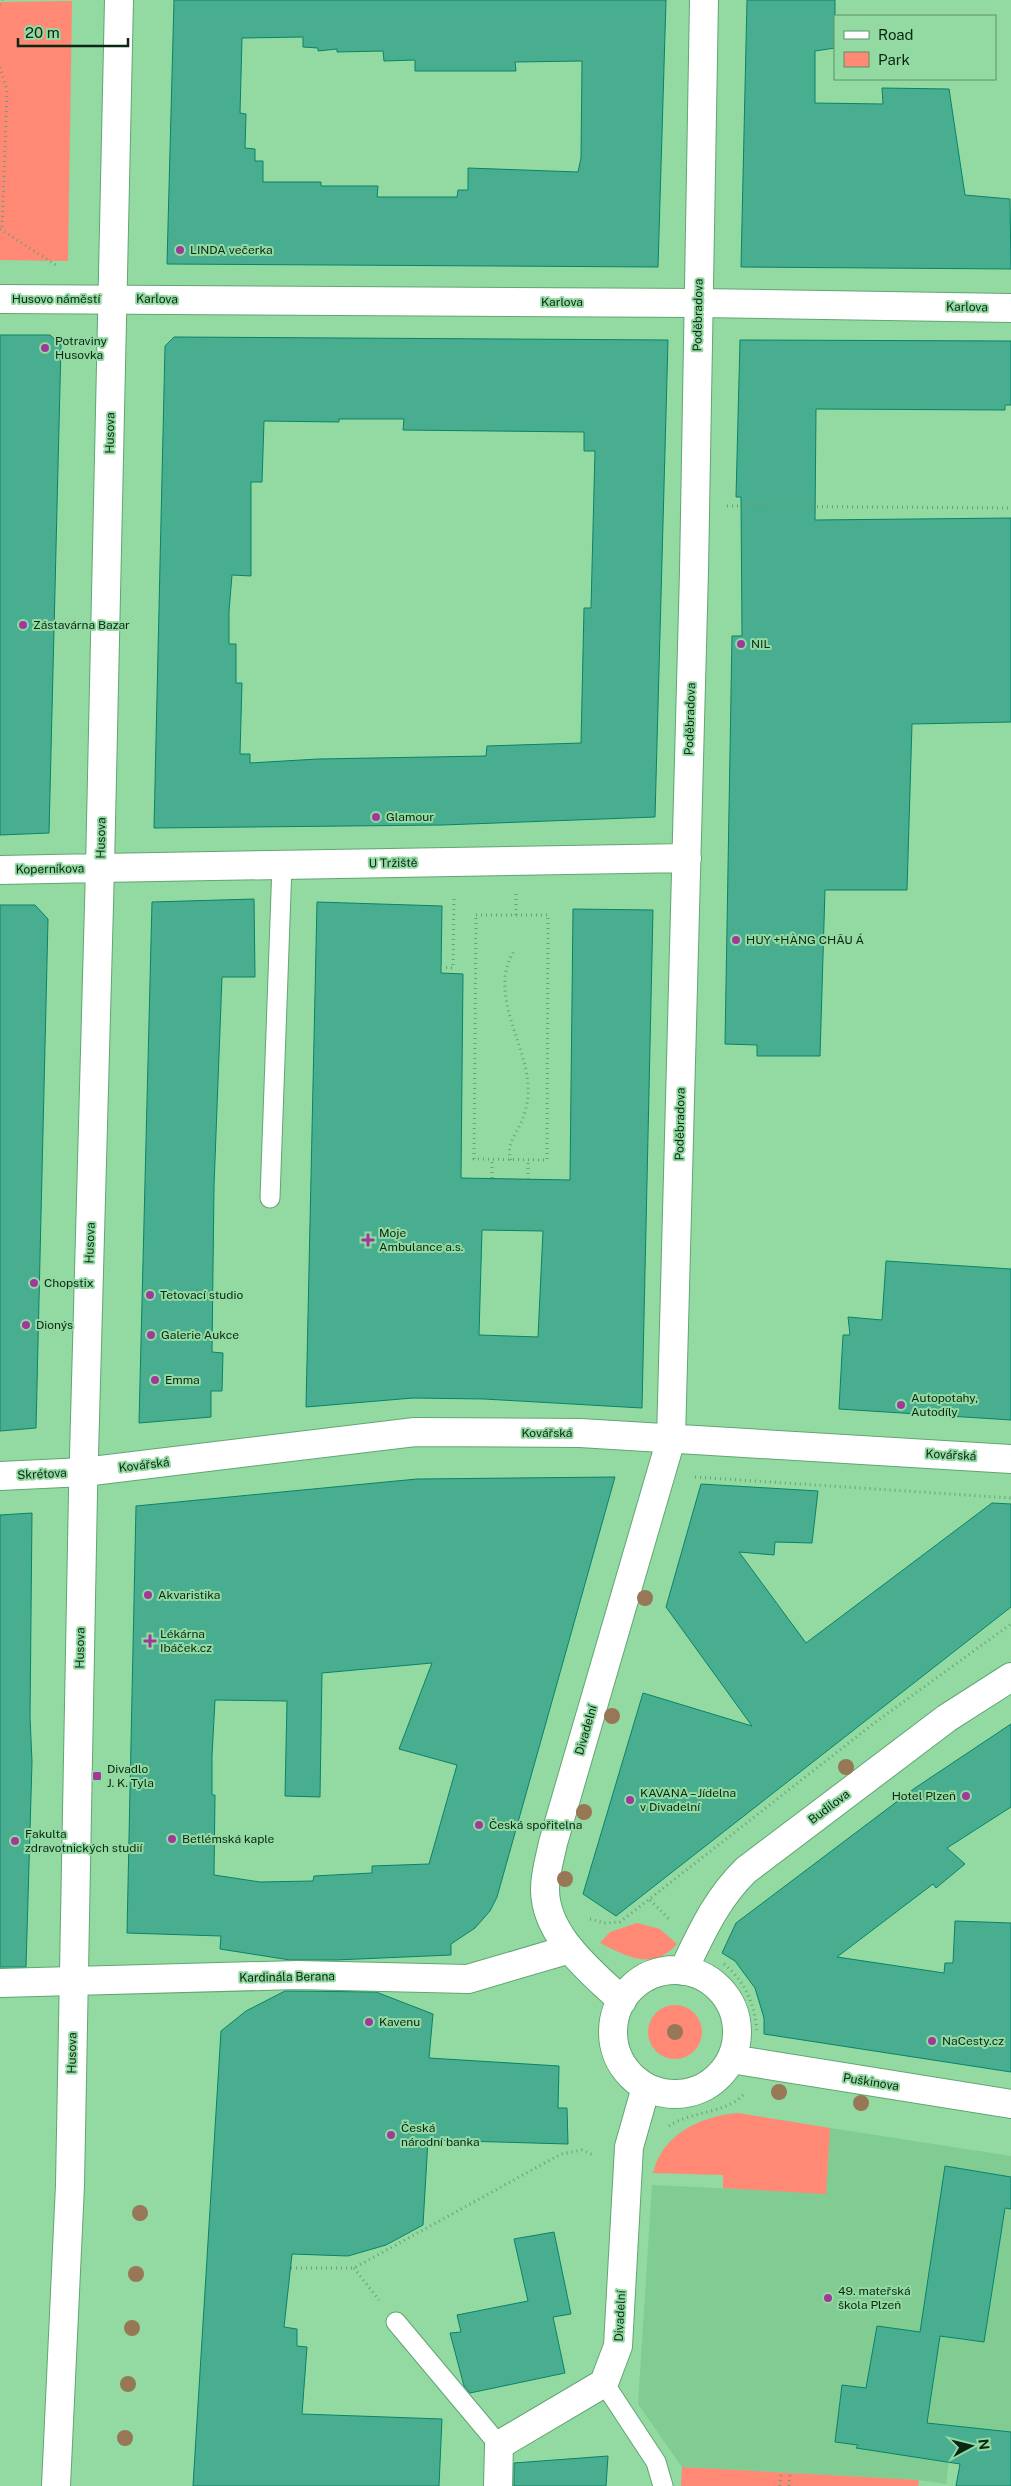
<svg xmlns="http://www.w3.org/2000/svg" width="1011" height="2486" font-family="'Public Sans',sans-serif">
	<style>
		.built { fill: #80cc93 }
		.green { fill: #ff8975 }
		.building { fill: #49ae90; stroke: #0a8367; fill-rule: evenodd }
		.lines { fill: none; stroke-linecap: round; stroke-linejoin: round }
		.service-casing { stroke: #61a672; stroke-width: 21 }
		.pedestrian-casing { stroke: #61a672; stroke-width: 30 }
		.minor-casing { stroke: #61a672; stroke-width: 30 }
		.tertiary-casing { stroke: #61a672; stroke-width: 30 }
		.path { stroke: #67a175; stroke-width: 3; stroke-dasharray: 1 4; stroke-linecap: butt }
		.service { stroke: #fff; stroke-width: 19 }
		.pedestrian { stroke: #fff; stroke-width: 28 }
		.minor { stroke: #fff; stroke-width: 28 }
		.tertiary { stroke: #fff; stroke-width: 28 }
		.tree { fill: #977756 }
		.poi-dot { fill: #a1389a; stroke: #92d9a2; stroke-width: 2 }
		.labels { text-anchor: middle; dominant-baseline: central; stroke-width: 4; stroke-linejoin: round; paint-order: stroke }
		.poi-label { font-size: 12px; fill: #0a2713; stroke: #92d9a2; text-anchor: start }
		.street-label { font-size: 12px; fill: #0a2713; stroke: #92d9a2 }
	</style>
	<rect width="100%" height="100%" fill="#92d9a2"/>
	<path class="built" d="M830,2128L1011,2156V2432L953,2426L946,2484L919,2480L682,2467L638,2404L652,2185L826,2193Z"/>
	<path class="green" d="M72,1L68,261L0,260V2Z
		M637,1923L660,1929L677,1944C652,1971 628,1957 600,1943L610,1932Z
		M648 2032a27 27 0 1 1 54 0a27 27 0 1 1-54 0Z
		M738,2113L830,2128L826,2194L723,2188V2175L653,2173C662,2134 701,2116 738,2113Z
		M682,2467L919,2480L918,2486H681Z"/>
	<path class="building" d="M174,0H666L658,267L167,264ZM303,37V47L318,48V51L337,49V52L383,51L384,61L415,60V71H516L515,62L582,61L581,158L578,172L468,168V190H458L457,197H377L378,186H321V182H263V161H255V149L245,148L246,114L240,113L242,38Z
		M747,0H835V48L815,51V103L883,104L882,88L949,89L965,195L1010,199L1011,269L741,267Z
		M0,335H50L61,345L49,833L0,835Z
		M174,337L668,340L655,817L443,825L154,828L165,346ZM339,419H404L403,430L584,432V451H595L591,608H584L581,743L487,746L486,756L318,759L250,763V754H240L242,683H236V644H229V611L232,575L251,576V482H262L264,421L339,422Z
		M740,340L1011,341V405H1005V410L816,409L815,520L1011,518V722L912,724L907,890H825L820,1056H757V1045L725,1044L732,636H742L741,497H736Z
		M254,899L255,977H222L214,1186L212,1352L223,1353L222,1391H211V1417L139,1423L152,902Z
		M317,902L442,906L441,973L463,974L461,1178L570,1180L573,909L653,910L642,1408L484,1399L413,1398L306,1407ZM482,1230L543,1231L538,1337L479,1335Z
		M0,905H35L48,919L36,1428L0,1431Z
		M886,1261L1011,1269V1420L839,1409L843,1335H850L848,1317L882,1320Z
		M615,1477L497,1897L490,1911L475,1928L451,1944V1955L335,1960H290L220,1949L221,1936L127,1933L136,1506L417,1479ZM432,1663L399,1749L457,1765L429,1864L372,1866V1873L314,1876L313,1881L260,1882L214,1875L215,1795H212V1756L215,1700L287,1701L285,1796L320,1797L322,1673Z
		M701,1484L818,1491L812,1543L775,1542L774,1555L739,1552L806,1643L992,1503L1011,1504V1607L616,1916L583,1894L643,1693L752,1726L666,1607Z
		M32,1513L30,1717L32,1762L26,1967H0V1515Z
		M1011,1724V1807L947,1848L965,1864L936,1888L933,1884L837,1957L944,1973L945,1963H953L955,1921L1011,1923V2072L764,2034V2018L755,1988L735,1961L722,1953L736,1923L915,1788Z
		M285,1991L376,1992L433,2014L429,2058L559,2066L558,2108H567L568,2144L428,2140L423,2225L386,2245L348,2256L292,2254L284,2327L297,2329V2346L307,2347L302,2414L442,2419L439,2486H193L221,2031L246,2011Z
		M945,2166L1011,2177V2209L1005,2208L984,2342L940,2336L927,2423L1011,2432V2486H956L960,2464L856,2448L858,2445L835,2442L842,2385L866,2388L877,2326L920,2332Z
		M554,2232L571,2314L553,2317L565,2373L470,2393L464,2386L450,2333L461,2332L457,2315L528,2301L514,2239Z
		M608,2456L606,2486H514V2463Z"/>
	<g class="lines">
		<defs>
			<path id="service" d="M270,1198L282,865
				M396,2322L499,2445
				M604,2383L656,2462L663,2486"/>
			<path id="pedestrian" d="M73,1981L298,1975L468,1979L570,1949"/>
			<path id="minor" d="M0,299L699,303L1011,308
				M100,868L687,858
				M0,1476L84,1472L415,1432L580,1433L1011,1459
				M613 2032a62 62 0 1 1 124 0a62 62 0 1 1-124 0Z
				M683,1971C701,1934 716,1899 746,1870L947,1718L1011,1677
				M0,1983L73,1981
				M622,2001C591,1971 545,1936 545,1889C545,1873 550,1858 553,1843L671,1439L694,571L704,0
				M731,2059L1011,2104
				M498,2486L499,2445L604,2383L618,2346L629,2147L646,2087"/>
			<path id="tertiary" d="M0,870L100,868
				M56,2486L70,2185L83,1492L100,868L119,0"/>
		</defs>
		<use href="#service" class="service-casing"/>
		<use href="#pedestrian" class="pedestrian-casing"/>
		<use href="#minor" class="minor-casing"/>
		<use href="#tertiary" class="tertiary-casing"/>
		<path class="path" d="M0,5L2,0
			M0,67L7,90L2,230
			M0,229L56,265
			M727,506L1011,508
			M476,915H548L547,1160L474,1159Z
			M516,915V893
			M441,967L453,968L454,895
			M511,1160C505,1144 518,1132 523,1118C527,1107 529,1095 528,1084C525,1042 488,992 514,951
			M492,1178V1160
			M528,1179V1160
			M695,1477L1011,1498
			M650,1900L671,1921
			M590,1919L604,1923L620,1922L873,1724L1011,1624
			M724,1964C745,1981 754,2003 757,2030
			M669,2126C691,2111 725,2114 743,2095
			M291,2268H354L561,2154L582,2150L595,2156
			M354,2268L379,2300
			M780,2486L781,2474
			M789,2486L790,2475"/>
		<use href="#service" class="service"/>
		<use href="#pedestrian" class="pedestrian"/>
		<use href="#minor" class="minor"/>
		<use href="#tertiary" class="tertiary"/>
	</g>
	<g class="tree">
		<circle cx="645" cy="1598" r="8"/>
		<circle cx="612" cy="1716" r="8"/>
		<circle cx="846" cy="1767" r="8"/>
		<circle cx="584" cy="1812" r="8"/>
		<circle cx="565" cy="1879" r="8"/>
		<circle cx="675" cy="2032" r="8"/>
		<circle cx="779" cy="2092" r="8"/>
		<circle cx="861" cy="2103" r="8"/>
		<circle cx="140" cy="2213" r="8"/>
		<circle cx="136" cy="2274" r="8"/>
		<circle cx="132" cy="2328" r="8"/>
		<circle cx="128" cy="2384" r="8"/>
		<circle cx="125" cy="2438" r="8"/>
	</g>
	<g class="poi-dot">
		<circle cx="180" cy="250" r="5"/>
		<circle cx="45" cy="348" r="5"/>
		<circle cx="23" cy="625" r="5"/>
		<circle cx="741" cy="644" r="5"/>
		<circle cx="376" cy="817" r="5"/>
		<circle cx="736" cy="940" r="5"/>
		<path d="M365.5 1232.5h5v5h5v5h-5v5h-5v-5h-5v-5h5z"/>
		<circle cx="34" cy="1283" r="5"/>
		<circle cx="150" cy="1295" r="5"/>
		<circle cx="26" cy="1325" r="5"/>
		<circle cx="151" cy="1335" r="5"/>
		<circle cx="155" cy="1380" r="5"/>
		<circle cx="901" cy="1405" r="5"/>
		<circle cx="148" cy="1595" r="5"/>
		<path d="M147.5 1633.5h5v5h5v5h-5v5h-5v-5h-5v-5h5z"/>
		<rect x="92" y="1771" width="10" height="10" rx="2.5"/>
		<circle cx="966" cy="1796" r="5"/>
		<circle cx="630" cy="1800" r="5"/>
		<circle cx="479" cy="1825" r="5"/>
		<circle cx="172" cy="1839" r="5"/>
		<circle cx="15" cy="1841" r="5"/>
		<circle cx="369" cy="2022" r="5"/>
		<circle cx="932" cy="2041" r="5"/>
		<circle cx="391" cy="2135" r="5"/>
		<circle cx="828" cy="2298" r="5"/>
	</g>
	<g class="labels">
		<g class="poi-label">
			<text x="190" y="250">LINDA večerka</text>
			<text x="55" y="341">Potraviny<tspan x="55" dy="14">Husovka</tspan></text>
			<text x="33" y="625">Zástavárna Bazar</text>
			<text x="751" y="644">NIL</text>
			<text x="386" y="817">Glamour</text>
			<text x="746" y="940">HUY +HÀNG CHÂU Á</text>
			<text x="379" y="1233">Moje<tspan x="379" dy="14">Ambulance a.s.</tspan></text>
			<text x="44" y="1283">Chopstix</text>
			<text x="160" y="1295">Tetovací studio</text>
			<text x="36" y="1325">Dionýs</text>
			<text x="161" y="1335">Galerie Aukce</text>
			<text x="165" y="1380">Emma</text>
			<text x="911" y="1398">Autopotahy,<tspan x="911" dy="14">Autodíly</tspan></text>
			<text x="158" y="1595">Akvaristika</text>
			<text x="160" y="1634">Lékárna<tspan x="160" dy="14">Ibáček.cz</tspan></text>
			<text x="107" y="1769">Divadlo<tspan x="107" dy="14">J. K. Tyla</tspan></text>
			<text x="640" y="1793">KAVANA – Jídelna<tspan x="640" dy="14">v Divadelní</tspan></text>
			<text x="956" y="1796" text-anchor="end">Hotel Plzeň</text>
			<text x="489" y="1825">Česká spořitelna</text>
			<text x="25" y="1834">Fakulta<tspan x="25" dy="14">zdravotnických studií</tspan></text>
			<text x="182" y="1839">Betlémská kaple</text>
			<text x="379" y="2022">Kavenu</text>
			<text x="942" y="2041">NaCesty.cz</text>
			<text x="401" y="2128">Česká<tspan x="401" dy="14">národní banka</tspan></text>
			<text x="838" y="2291">49. mateřská<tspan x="838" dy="14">škola Plzeň</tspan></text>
		</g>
		<g class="street-label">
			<text x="56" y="299">Husovo náměstí</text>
			<text transform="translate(157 299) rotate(1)">Karlova</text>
			<text x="562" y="302">Karlova</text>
			<text transform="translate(967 307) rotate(1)">Karlova</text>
			<text transform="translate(698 315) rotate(-89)">Poděbradova</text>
			<text transform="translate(110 433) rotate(-89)">Husova</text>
			<text transform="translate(690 719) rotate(-88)">Poděbradova</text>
			<text transform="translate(101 838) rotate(-89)">Husova</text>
			<text transform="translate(393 863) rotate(-1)">U Tržiště</text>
			<text transform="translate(50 869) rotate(-1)">Koperníkova</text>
			<text transform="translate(680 1124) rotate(-89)">Poděbradova</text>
			<text transform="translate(90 1243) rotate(-88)">Husova</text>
			<text x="547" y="1433">Kovářská</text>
			<text transform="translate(951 1455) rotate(3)">Kovářská</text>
			<text transform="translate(144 1465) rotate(-7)">Kovářská</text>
			<text transform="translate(42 1474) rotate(-3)">Skrétova</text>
			<text transform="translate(80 1648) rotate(-89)">Husova</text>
			<text transform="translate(586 1730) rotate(-74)">Divadelní</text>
			<text transform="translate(829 1807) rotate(-37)">Budilova</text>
			<text transform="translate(287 1977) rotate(-1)">Kardinála Berana</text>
			<text transform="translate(72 2053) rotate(-89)">Husova</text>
			<text transform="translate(871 2082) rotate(9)">Puškinova</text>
			<text transform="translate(620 2316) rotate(-87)">Divadelní</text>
		</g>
	</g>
	<rect x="834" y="15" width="162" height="65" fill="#92d9a2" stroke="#5c9269"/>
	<rect x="844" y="31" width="25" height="8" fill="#ffffff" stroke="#5c9269"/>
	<text x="878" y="40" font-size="15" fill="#0a2713">Road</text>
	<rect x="844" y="52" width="25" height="15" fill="#ff8975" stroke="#5c9269"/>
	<text x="878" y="65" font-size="15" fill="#0a2713">Park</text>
	<g transform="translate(971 2446) rotate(83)" stroke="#92d9a2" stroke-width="4" paint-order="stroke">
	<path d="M0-4L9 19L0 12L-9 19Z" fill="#0a2713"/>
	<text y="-8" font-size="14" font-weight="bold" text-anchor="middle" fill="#0a2713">N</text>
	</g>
	<path d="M18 38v8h110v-8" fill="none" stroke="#0a2713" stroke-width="2.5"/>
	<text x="25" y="38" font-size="15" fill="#0a2713" stroke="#92d9a2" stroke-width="4" paint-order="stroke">20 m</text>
</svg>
